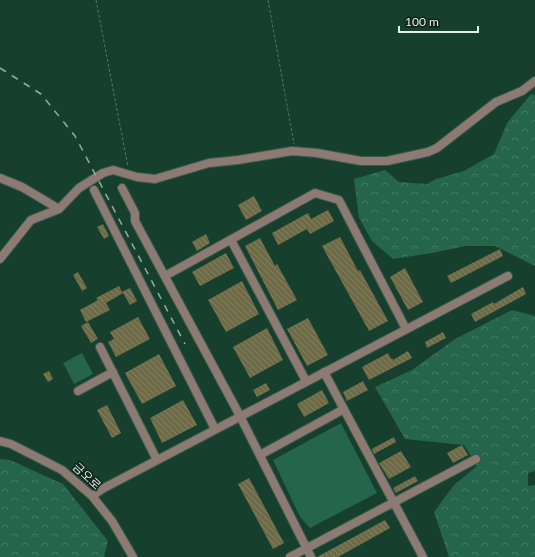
<svg xmlns="http://www.w3.org/2000/svg" width="535" height="557" font-family="Lato,'Noto Sans KR',sans-serif">
	<style>
		.forest { fill: url(#forest-crowns) }
		.garden { fill: #24654b }
		.building { fill: url(#building-back-hatch) }
		.lines { fill: none; stroke-linecap: round; stroke-linejoin: round }
		.minor-casing { stroke: #375c4c; stroke-width: 10 }
		.path { stroke: #547768; stroke-width: 1; stroke-dasharray: 3 2; stroke-linecap: butt }
		.minor { stroke: #8c7a73; stroke-width: 8 }
		.rail { stroke: #92afa2; stroke-width: 1.5; stroke-dasharray: 7 7; stroke-linecap: butt }
		.labels { text-anchor: middle; dominant-baseline: central; stroke-width: 3; stroke-linejoin: round; paint-order: stroke }
		.street-label { font-size: 12px; fill: #def4e9; stroke: #11211a }
	</style>
	<defs>
		<pattern id="forest-crowns" width="20" height="18" patternUnits="userSpaceOnUse"><rect width="20" height="18" fill="#24654b"/><path d="M2 6a3 3 0 1 1 6 0M12 15a3 3 0 1 1 6 0" fill="none" stroke="#437c65"/></pattern>
		<pattern id="building-back-hatch" width="6" height="6" patternUnits="userSpaceOnUse"><rect width="6" height="6" fill="#6e6b46"/><path d="M-1 5l2 2M0 0l6 6M5-1l2 2" fill="none" stroke="#828161"/></pattern>
	</defs>
	<rect width="100%" height="100%" fill="#173f2e"/>
	<path class="forest" d="M531,94L535,95V266L495,246H465L432,253L393,259L372,241L359,218L354,179L385,170L399,182L427,184L436,179L464,171L494,154L507,123Z
		M512,310L535,316V471L528,473V486L535,485V557H449L434,512L454,485L477,466L464,445L405,439L375,387L412,370L455,339Z
		M0,459L10,460L63,484L108,541L104,557H0Z"/>
	<path class="garden" d="M82,353L93,374L74,384L63,363Z
		M341,423L377,493L310,528L300,517L273,460Z"/>
	<path class="building" d="M254,196L262,211L246,220L238,205Z
		M328,210L334,221L310,234L307,229L278,245L272,233L308,213L311,219Z
		M103,224L109,236L104,239L97,227Z
		M206,234L210,243L197,251L192,242Z
		M340,237L358,271L360,270L388,321L369,331L322,246Z
		M260,238L275,266L277,264L297,300L278,310L245,246Z
		M500,249L503,256L451,283L447,276Z
		M226,253L234,268L200,286L192,272Z
		M405,268L423,302L408,310L390,277Z
		M78,272L87,288L82,291L73,275Z
		M242,281L259,314L226,332L208,300Z
		M119,286L122,292L130,288L137,301L130,305L123,293L106,303L110,310L86,322L80,310L98,300L96,298Z
		M523,287L526,294L475,322L471,314L493,302L494,304Z
		M138,317L150,339L116,357L108,342L114,339L110,332Z
		M308,318L328,355L307,366L287,329Z
		M88,322L98,339L91,343L81,326Z
		M267,328L283,360L250,378L233,347Z
		M443,332L446,338L427,348L425,342Z
		M408,351L412,358L369,380L362,367L388,353L391,359L392,358L393,360Z
		M159,354L176,386L142,404L125,373Z
		M49,371L53,379L48,382L43,374Z
		M363,381L368,390L347,401L343,392Z
		M266,383L270,390L257,397L253,390Z
		M322,390L329,403L304,417L297,404Z
		M183,400L197,425L162,443L150,418Z
		M107,405L121,433L112,438L97,410Z
		M394,437L396,442L374,454L372,449Z
		M462,445L468,455L453,463L447,453Z
		M401,451L411,467L389,479L379,463Z
		M415,476L418,481L396,493L393,488Z
		M249,478L284,543L273,549L238,484Z
		M385,520L390,528L338,557H317Z"/>
	<g class="lines">
		<defs>
			<path id="minor" d="M0,178L22,187L59,209
				M122,188L135,213V221L240,416L311,557
				M94,190L215,429
				M231,240L306,381
				M0,259L31,220L59,209L79,188L103,173L113,170L137,177L155,179L209,163L238,160L292,151L317,153L361,161H387L428,152L437,148L496,102L522,91L535,81
				M165,276L315,193L339,200L406,329
				M100,347L157,460
				M324,372L423,557
				M78,391L113,372
				M0,441L11,444L62,470L92,496L112,521L133,557
				M260,455L344,409
				M92,496L104,488L508,276
				M290,557L476,459"/>
		</defs>
		<use href="#minor" class="minor-casing"/>
		<path class="path" d="M96,0L128,167
			M268,0L294,144"/>
		<use href="#minor" class="minor"/>
		<path class="rail" d="M0,68L41,94L75,136L185,344"/>
	</g>
	<g class="labels">
		<g class="street-label">
			<text transform="translate(87 476) rotate(43)">금오로</text>
		</g>
	</g>
	<path d="M399 26v6h79v-6" fill="none" stroke="#def4e9" stroke-width="2"/>
	<text x="405" y="26" font-size="12" fill="#def4e9" stroke="#11211a" stroke-width="3" paint-order="stroke">100 m</text>
</svg>
